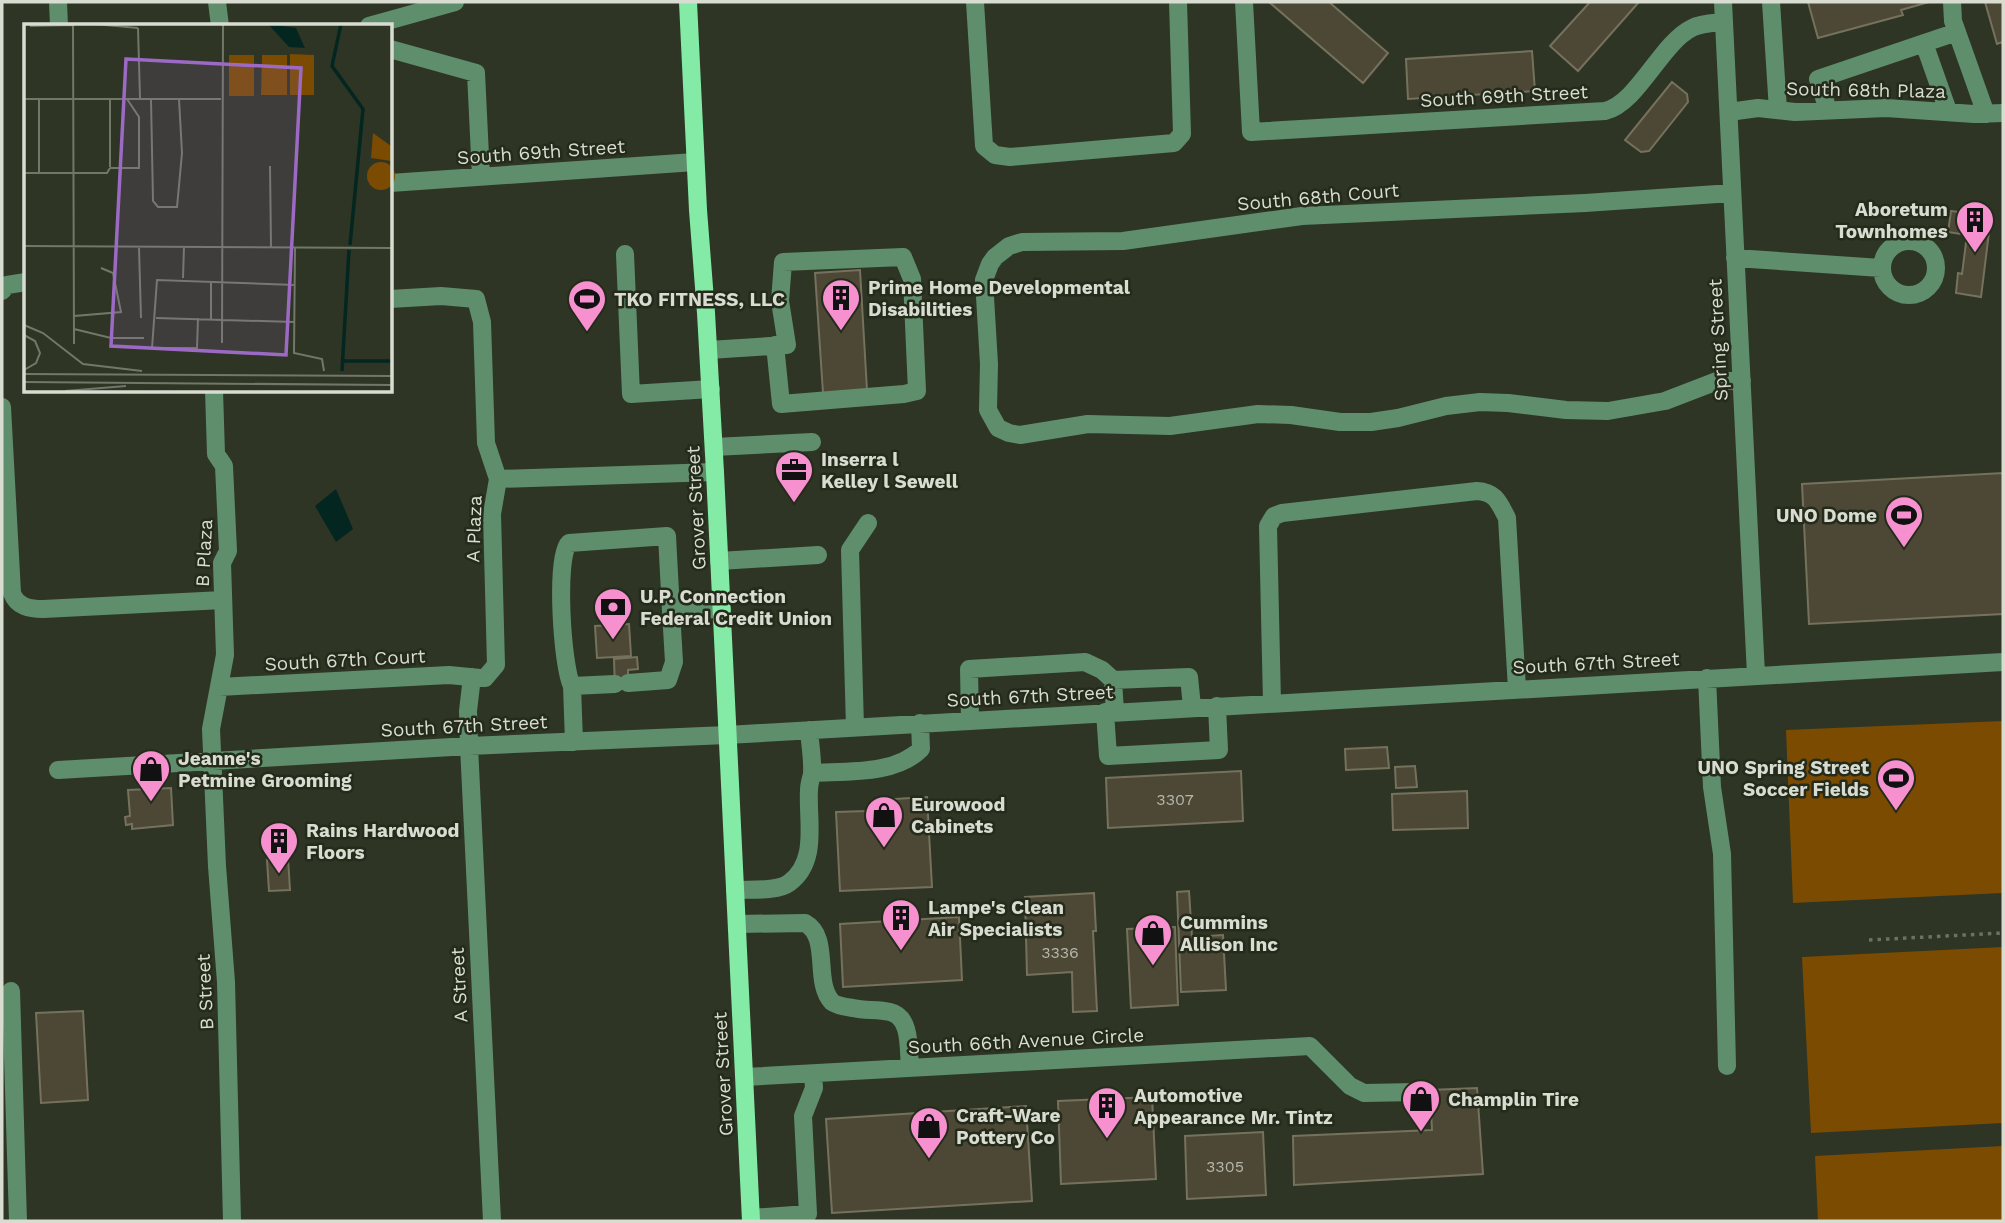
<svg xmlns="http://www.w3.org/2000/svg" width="2005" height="1223" font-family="'Work Sans',sans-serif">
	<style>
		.green { fill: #7b4b02 }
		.water { fill: #032621 }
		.building { fill: #4d4836; stroke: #75715d; stroke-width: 2 }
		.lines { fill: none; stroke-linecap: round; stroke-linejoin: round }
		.path { stroke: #6c7163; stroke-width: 3.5; stroke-dasharray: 3.5 5; stroke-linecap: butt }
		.minor { stroke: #5f8e6d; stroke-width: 18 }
		.major { stroke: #84eba6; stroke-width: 18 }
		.labels { text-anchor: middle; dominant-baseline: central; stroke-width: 5; stroke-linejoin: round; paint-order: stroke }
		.number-label { font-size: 16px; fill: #b5b7aa }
		.street-label { font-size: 19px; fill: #d8dcd1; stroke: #242b1a }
		.poi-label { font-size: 19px; font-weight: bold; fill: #d8dcd1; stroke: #242b1a; text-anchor: start }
		.inset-river { fill: none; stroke: #032621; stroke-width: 3.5 }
		.inset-road { fill: none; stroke: #727869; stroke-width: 2 }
		.view { fill: #9c6ac5; fill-opacity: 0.15; stroke: #9c6ac5; stroke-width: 3.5 }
		.inset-edge { fill: none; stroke: #d8dcd1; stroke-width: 3.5 }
	</style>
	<rect width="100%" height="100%" fill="#2e3524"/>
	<path class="green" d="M2003,721V893L1793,903L1786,730Z
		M2003,947V1123L1811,1133L1802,957Z
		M2003,1146V1221H1818L1815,1156Z"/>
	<path class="water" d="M336,489L353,529L336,542L315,506Z"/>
	<path class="building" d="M1269,2H1329L1388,53L1363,83Z
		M1590,2H1639L1578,71L1550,46Z
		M1808,2H1929L1901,10L1903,15L1818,38Z
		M1985,2H2003V45L2002,42L1997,44Z
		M1532,51L1535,91L1408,99L1406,59Z
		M1672,82L1687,94L1688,102L1649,151L1641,152L1625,140Z
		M1951,211L1991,216L1981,297L1956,293L1958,273L1962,274L1967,235L1948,232Z
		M860,270L867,390L823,393L815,273Z
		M2003,473V614L1809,624L1802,484Z
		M629,624L631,656L597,658L595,626Z
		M637,657L638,669L628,670V689H615L614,659Z
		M1387,747L1389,768L1346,770L1345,749Z
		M1415,766L1417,787L1396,788L1395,767Z
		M1241,771L1243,821L1108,828L1106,778Z
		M171,788L173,825L132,829V824L126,825L125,817L130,816L128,790Z
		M1467,791L1468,828L1393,830L1392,794Z
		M927,797L932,887L840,891L836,812L867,811L878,800Z
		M288,858L290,890L269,891L267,860Z
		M1189,891L1192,937L1223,935L1226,990L1181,992L1177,892Z
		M1094,893L1096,931H1093L1097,1011L1073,1012L1072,972L1027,975L1025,897Z
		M959,917L962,980L843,987L840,924Z
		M1175,927L1178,1005L1131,1008L1127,929Z
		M83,1011L88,1100L41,1103L36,1013Z
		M1477,1088L1483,1174L1294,1185L1293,1136L1432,1130L1430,1090Z
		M1152,1097L1156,1179L1061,1184L1058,1101Z
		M1026,1106L1032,1201L832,1213L826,1119Z
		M1263,1132L1266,1195L1187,1199L1185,1136Z"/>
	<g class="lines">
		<path class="path" d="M1869,940L2003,933"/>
		<path class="minor" d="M58,2L59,26
			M217,2L220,26
			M975,2L984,146L995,155L1010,157L1174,143L1182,134L1178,2
			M1244,2L1251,132L1605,111C1638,103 1661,43 1692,28C1701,23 1714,23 1724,22
			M1723,2L1756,675
			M1771,2L1778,110
			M1952,2L1953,21L1986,114
			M369,26L455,2
			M1924,43L1948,111
			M390,49L476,73L481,177
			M1828,110L1818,79L1957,32
			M1729,112L1758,108L1795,112L1886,108L1974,114L2003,113
			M390,183L695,162
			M1732,193L1585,203L1302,216L1123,241L1022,242L1009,246L995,257L990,264L984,280L989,364L988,410L998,428L1009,433L1020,435L1088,424L1170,426L1258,414L1291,415L1340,422H1371L1398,418L1446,406L1480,402L1508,403L1566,410L1608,411L1665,401L1717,381H1742
			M1882 268a27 27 0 1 1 54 0a27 27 0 1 1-54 0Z
			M625,254L631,394L711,389
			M1735,258L1881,268
			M2,291L7,285L26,282
			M709,350L787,345L780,301L783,262L903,257L912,279L917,391L904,394L781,404L775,345
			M214,390L216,454L224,466L228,551L222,563L225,655L211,729L217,866L226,982L232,1221
			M2,407L12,593C17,607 30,609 43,609L223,600
			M714,447L812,442
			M498,479L715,472
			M719,561L818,555
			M472,677L468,711L469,746L492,1221
			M1707,678L1712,787L1722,854L1727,1066
			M628,683L668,680L674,662L671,611L722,609
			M572,686C562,667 555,556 569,543L667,536L671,611
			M219,687L449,675L480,678H485L496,665L492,514L498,479L486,443L482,322L476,299L441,296L390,299
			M1272,703L1268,526L1274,516L1282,513L1477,491C1496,492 1499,503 1507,518L1517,689
			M1105,712L1108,756L1219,750L1217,706
			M1115,712L1113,680L1189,677L1192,707
			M970,720L969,669L1085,662L1102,670L1113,680
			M855,727L850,550L868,523
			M574,742L572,686L615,684
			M58,770L469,746L727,735L2003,662
			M812,773C847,771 895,775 921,749L920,723
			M735,890C750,889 777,892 789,883C819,861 807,820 809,790C809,784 811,779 812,774C813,760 810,744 809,730
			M737,924L805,923C831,937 813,982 832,1002C837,1006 846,1007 853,1008C865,1011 878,1009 890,1012C912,1017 908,1050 910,1068
			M11,991L18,1221
			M745,1077L1310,1046L1350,1086L1364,1093L1417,1092
			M751,1218L808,1214L803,1116L814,1088L813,1074"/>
		<path class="major" d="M688,2L698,210L706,313L715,472L751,1221"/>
	</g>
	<defs>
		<symbol id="building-pin" viewBox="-11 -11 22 30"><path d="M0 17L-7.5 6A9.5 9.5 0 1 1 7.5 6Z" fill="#f690cf" stroke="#242b1a"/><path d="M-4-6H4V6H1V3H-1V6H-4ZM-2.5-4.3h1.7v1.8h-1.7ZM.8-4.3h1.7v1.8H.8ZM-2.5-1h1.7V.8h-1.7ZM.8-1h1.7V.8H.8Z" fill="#111"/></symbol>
		<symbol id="stadium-pin" viewBox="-11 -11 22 30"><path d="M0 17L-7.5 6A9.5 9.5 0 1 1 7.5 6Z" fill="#f690cf" stroke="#242b1a"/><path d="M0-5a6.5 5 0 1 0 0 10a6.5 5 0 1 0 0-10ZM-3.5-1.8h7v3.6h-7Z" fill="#111"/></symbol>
		<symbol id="office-pin" viewBox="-11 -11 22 30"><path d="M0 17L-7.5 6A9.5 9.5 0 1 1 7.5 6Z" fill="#f690cf" stroke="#242b1a"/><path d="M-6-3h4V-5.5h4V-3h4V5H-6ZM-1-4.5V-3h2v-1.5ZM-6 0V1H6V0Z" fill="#111"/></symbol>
		<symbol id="bank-pin" viewBox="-11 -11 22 30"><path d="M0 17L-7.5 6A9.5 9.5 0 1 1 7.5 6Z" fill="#f690cf" stroke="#242b1a"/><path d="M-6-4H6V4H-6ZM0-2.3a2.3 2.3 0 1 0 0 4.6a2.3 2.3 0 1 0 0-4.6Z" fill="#111"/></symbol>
		<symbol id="shop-pin" viewBox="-11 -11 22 30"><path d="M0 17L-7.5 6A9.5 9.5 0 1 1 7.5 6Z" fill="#f690cf" stroke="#242b1a"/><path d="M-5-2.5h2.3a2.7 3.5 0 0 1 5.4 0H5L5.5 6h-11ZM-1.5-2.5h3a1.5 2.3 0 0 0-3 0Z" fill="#111"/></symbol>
	</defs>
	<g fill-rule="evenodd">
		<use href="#building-pin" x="1953" y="198" width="44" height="60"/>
		<use href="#building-pin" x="819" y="276" width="44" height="60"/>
		<use href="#stadium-pin" x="565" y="277" width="44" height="60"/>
		<use href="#office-pin" x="772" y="448" width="44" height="60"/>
		<use href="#stadium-pin" x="1882" y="493" width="44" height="60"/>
		<use href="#bank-pin" x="591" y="585" width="44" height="60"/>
		<use href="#shop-pin" x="129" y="747" width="44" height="60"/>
		<use href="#stadium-pin" x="1874" y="756" width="44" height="60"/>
		<use href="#shop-pin" x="862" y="793" width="44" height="60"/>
		<use href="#building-pin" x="257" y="819" width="44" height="60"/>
		<use href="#building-pin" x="879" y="896" width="44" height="60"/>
		<use href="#shop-pin" x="1131" y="911" width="44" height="60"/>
		<use href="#shop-pin" x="1399" y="1077" width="44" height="60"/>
		<use href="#building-pin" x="1085" y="1084" width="44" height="60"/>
		<use href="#shop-pin" x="907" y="1104" width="44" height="60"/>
	</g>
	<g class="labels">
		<g class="number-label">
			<text x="1175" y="799">3307</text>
			<text x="1060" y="952">3336</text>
			<text x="1225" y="1166">3305</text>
		</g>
		<g class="street-label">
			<text transform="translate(1866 90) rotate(1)">South 68th Plaza</text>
			<text transform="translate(1504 96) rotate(-3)">South 69th Street</text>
			<text transform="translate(541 152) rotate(-4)">South 69th Street</text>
			<text transform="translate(1318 197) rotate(-5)">South 68th Court</text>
			<text transform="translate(1718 340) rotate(-93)">Spring Street</text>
			<text transform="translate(696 508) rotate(-93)">Grover Street</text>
			<text transform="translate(474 529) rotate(-88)">A Plaza</text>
			<text transform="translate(204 553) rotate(-87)">B Plaza</text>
			<text transform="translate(345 660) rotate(-3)">South 67th Court</text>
			<text transform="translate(1596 663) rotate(-3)">South 67th Street</text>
			<text transform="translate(1030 696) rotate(-3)">South 67th Street</text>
			<text transform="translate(464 726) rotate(-3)">South 67th Street</text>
			<text transform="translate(459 985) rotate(-93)">A Street</text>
			<text transform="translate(205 992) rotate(-93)">B Street</text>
			<text transform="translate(1026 1041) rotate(-3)">South 66th Avenue Circle</text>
			<text transform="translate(723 1074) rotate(-93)">Grover Street</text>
		</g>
		<g class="poi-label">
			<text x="1948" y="209" text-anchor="end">Aboretum<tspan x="1948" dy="22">Townhomes</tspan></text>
			<text x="868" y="287">Prime Home Developmental<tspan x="868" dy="22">Disabilities</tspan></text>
			<text x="614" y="299">TKO FITNESS, LLC</text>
			<text x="821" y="459">Inserra l<tspan x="821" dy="22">Kelley l Sewell</tspan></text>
			<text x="1877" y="515" text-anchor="end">UNO Dome</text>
			<text x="640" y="596">U.P. Connection<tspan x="640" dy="22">Federal Credit Union</tspan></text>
			<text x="178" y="758">Jeanne's<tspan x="178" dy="22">Petmine Grooming</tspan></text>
			<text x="1869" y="767" text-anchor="end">UNO Spring Street<tspan x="1869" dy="22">Soccer Fields</tspan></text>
			<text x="911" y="804">Eurowood<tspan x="911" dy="22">Cabinets</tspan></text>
			<text x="306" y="830">Rains Hardwood<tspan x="306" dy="22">Floors</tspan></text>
			<text x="928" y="907">Lampe's Clean<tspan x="928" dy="22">Air Specialists</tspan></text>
			<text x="1180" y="922">Cummins<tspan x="1180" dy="22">Allison Inc</tspan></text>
			<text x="1134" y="1095">Automotive<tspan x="1134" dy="22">Appearance Mr. Tintz</tspan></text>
			<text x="1448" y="1099">Champlin Tire</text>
			<text x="956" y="1115">Craft-Ware<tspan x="956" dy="22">Pottery Co</tspan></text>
		</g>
	</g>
	<g transform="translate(24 24)">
		<rect width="368" height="368" fill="#2e3524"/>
		<path d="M266,30L290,31V71H266ZM205,31H230V72H205ZM238,31H263V71H237ZM349,109L367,122V137L347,134ZM343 152a14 14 0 1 1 28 0a14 14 0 1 1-28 0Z" fill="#7b4b02"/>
		<path d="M244,0L272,4L281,24L265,23Z" fill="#032621"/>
		<path class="inset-river" d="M317,0L308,42L339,85L326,221M320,337H368M318,347L325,226"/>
		<path class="inset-road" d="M49,0L50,320M70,0L114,4M6,2L49,1M114,4L116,74M0,75H197M86,75V143M127,75L129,177L134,183H153L158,129L155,75M246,142L247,223M86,144H115V93L103,75M0,149H83L86,144M15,149V75M0,222L368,224M115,224L117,294M271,224L270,329L298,335L300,347M159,254L160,223M50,292L97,288L89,249L77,244M132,294L270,298M174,294L173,324H128L133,256L271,261M187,296V259M0,301L19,309L59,340L118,347M50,305L87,314H120M0,311L11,317L16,329L12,339L0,346M198,319L199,0M0,350L368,352M0,358L368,361M41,367L102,362"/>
		<path class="view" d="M102,35L277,44L262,331L87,322Z"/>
		<rect width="368" height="368" class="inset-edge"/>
	</g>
	<rect width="2005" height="1223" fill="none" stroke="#d8dcd1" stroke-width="7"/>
</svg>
